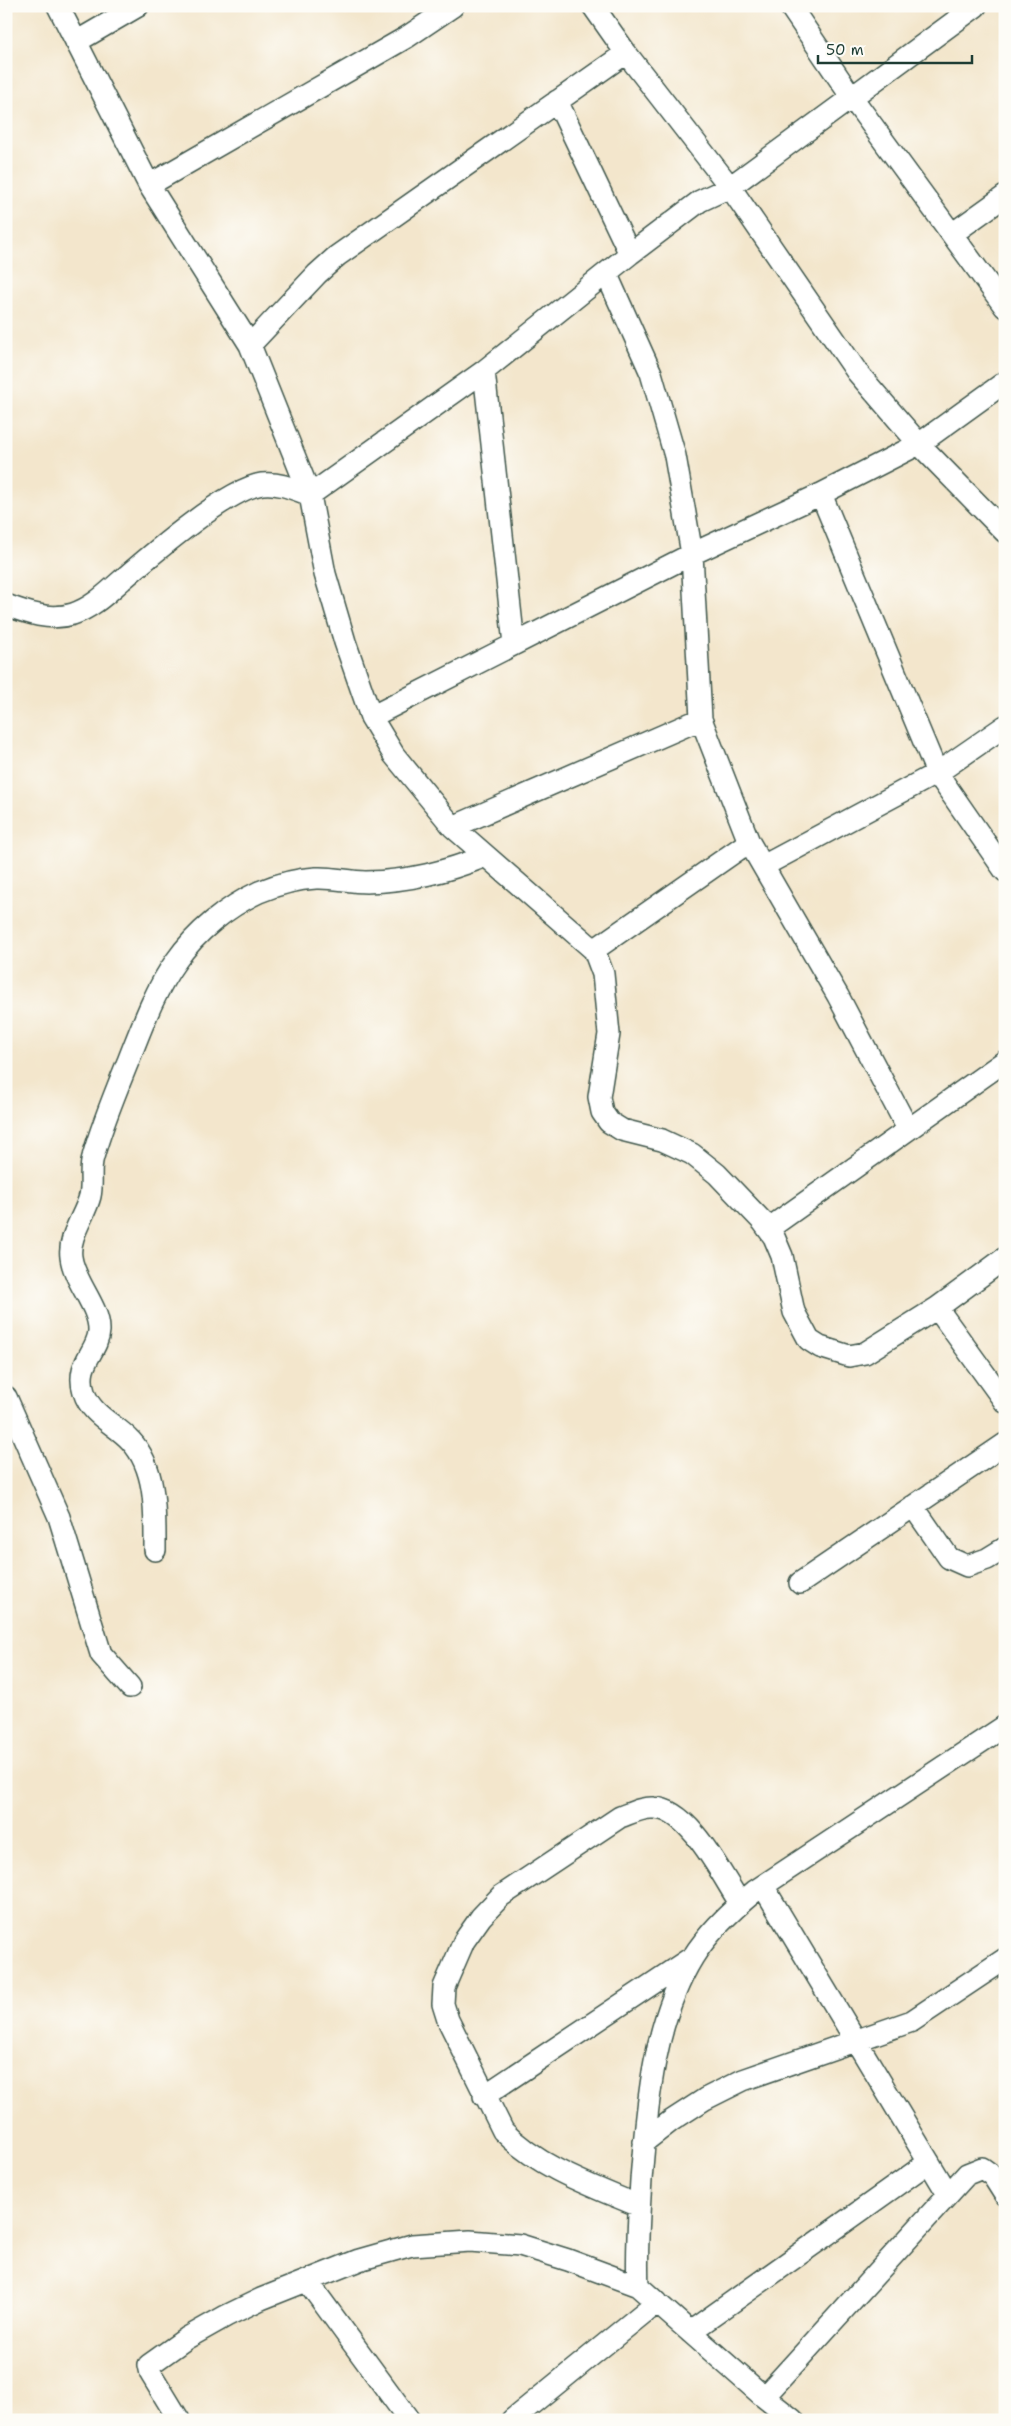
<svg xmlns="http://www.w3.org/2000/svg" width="1011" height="2426" font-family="'Shantell Sans',sans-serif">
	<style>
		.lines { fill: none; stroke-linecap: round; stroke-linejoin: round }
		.minor-casing { stroke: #3f564b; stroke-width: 24 }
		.minor { stroke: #fff; stroke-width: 21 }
	</style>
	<rect width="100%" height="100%" fill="#fdfcf7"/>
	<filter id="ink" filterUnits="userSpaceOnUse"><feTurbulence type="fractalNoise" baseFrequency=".02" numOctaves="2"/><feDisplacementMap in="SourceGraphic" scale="10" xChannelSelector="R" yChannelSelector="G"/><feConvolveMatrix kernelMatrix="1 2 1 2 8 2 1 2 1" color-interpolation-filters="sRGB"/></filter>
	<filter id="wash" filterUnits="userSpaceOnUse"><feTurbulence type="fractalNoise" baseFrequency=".0096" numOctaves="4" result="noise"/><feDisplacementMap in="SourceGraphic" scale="20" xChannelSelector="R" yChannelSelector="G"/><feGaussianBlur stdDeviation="1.12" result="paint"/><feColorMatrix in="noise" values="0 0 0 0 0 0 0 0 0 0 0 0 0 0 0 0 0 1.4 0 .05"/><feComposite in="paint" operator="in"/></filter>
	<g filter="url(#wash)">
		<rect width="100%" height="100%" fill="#f3e6cc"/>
	</g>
	<g filter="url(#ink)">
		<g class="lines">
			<defs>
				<path id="minor" d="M58,6L149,185L250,345L310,495L325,574L345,642L371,717L394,755L453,827L594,950L603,974L609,1034L599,1097L602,1112L609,1122L622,1130L662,1140L692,1154L717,1174L763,1222L774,1237L782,1256L794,1312L809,1340L820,1347L849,1356L865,1353L937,1308L1005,1258
					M593,6L626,53L730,187L857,372L919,444L1005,532
					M790,6L853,99L1005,307
					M76,42L138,6
					M557,101L630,254
					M149,185L407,37L453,6
					M952,234L1005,196
					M607,275L651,373L675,456L692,554L701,719L749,842L838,996L908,1129
					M250,345L317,274L337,256L626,53
					M484,371L514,644
					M821,494L937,773L1005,871
					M310,495L484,371L630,254L700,201L730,187L976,6
					M6,605C27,613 50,621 73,614C92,608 107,593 122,580C151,555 227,489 262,484C279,482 294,489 310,495
					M371,717L692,554L821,494L919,444L1005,382
					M453,827L701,719
					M763,866L937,773L1005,726
					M594,950L749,842
					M768,1229L1005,1061
					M937,1308L1005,1402
					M6,1397L59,1517L101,1654L130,1687
					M913,1506L949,1558L967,1566L987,1559L1005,1548
					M155,1550C155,1514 157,1469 131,1441C116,1424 91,1416 84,1392C75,1363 98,1352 99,1331C100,1307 74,1282 71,1257C68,1236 85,1216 90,1196C93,1183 89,1170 93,1157C102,1124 116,1091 129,1059C142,1026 155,990 176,961C196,932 227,907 259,892C278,884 296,879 316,878C333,877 349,882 366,882C410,881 445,872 486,856
					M800,1583L1005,1444
					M763,1886L948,2194
					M484,2096L691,1958
					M644,2142L671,2121L705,2099L743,2080L912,2021L1005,1959
					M639,2206C592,2186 539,2168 503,2131L448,2020L443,2004L444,1987L464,1941L481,1917L501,1896L620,1817C631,1813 642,1807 654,1808C690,1809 722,1876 740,1903
					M308,2282L409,2420
					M638,2286C636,2251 639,2215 641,2180C647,2106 653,2022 693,1957C709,1931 732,1910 755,1891L1005,1726
					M690,2332L929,2162
					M764,2397L967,2174L982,2168L993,2176L1005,2195
					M179,2420L151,2374L149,2365L187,2338L226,2316L261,2299L359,2260L412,2245L470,2241L520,2245L568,2260L638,2286L764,2397L793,2420
					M512,2420L657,2302"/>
			</defs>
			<use href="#minor" class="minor-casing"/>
			<use href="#minor" class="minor"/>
		</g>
	</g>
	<rect width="1011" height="2426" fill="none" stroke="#fdfcf7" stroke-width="25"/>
	<path d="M818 55v8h154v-8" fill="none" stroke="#1f3d34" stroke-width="2.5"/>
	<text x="826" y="55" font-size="15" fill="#1f3d34" stroke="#fdfcf7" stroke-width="4" paint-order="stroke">50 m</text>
</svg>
